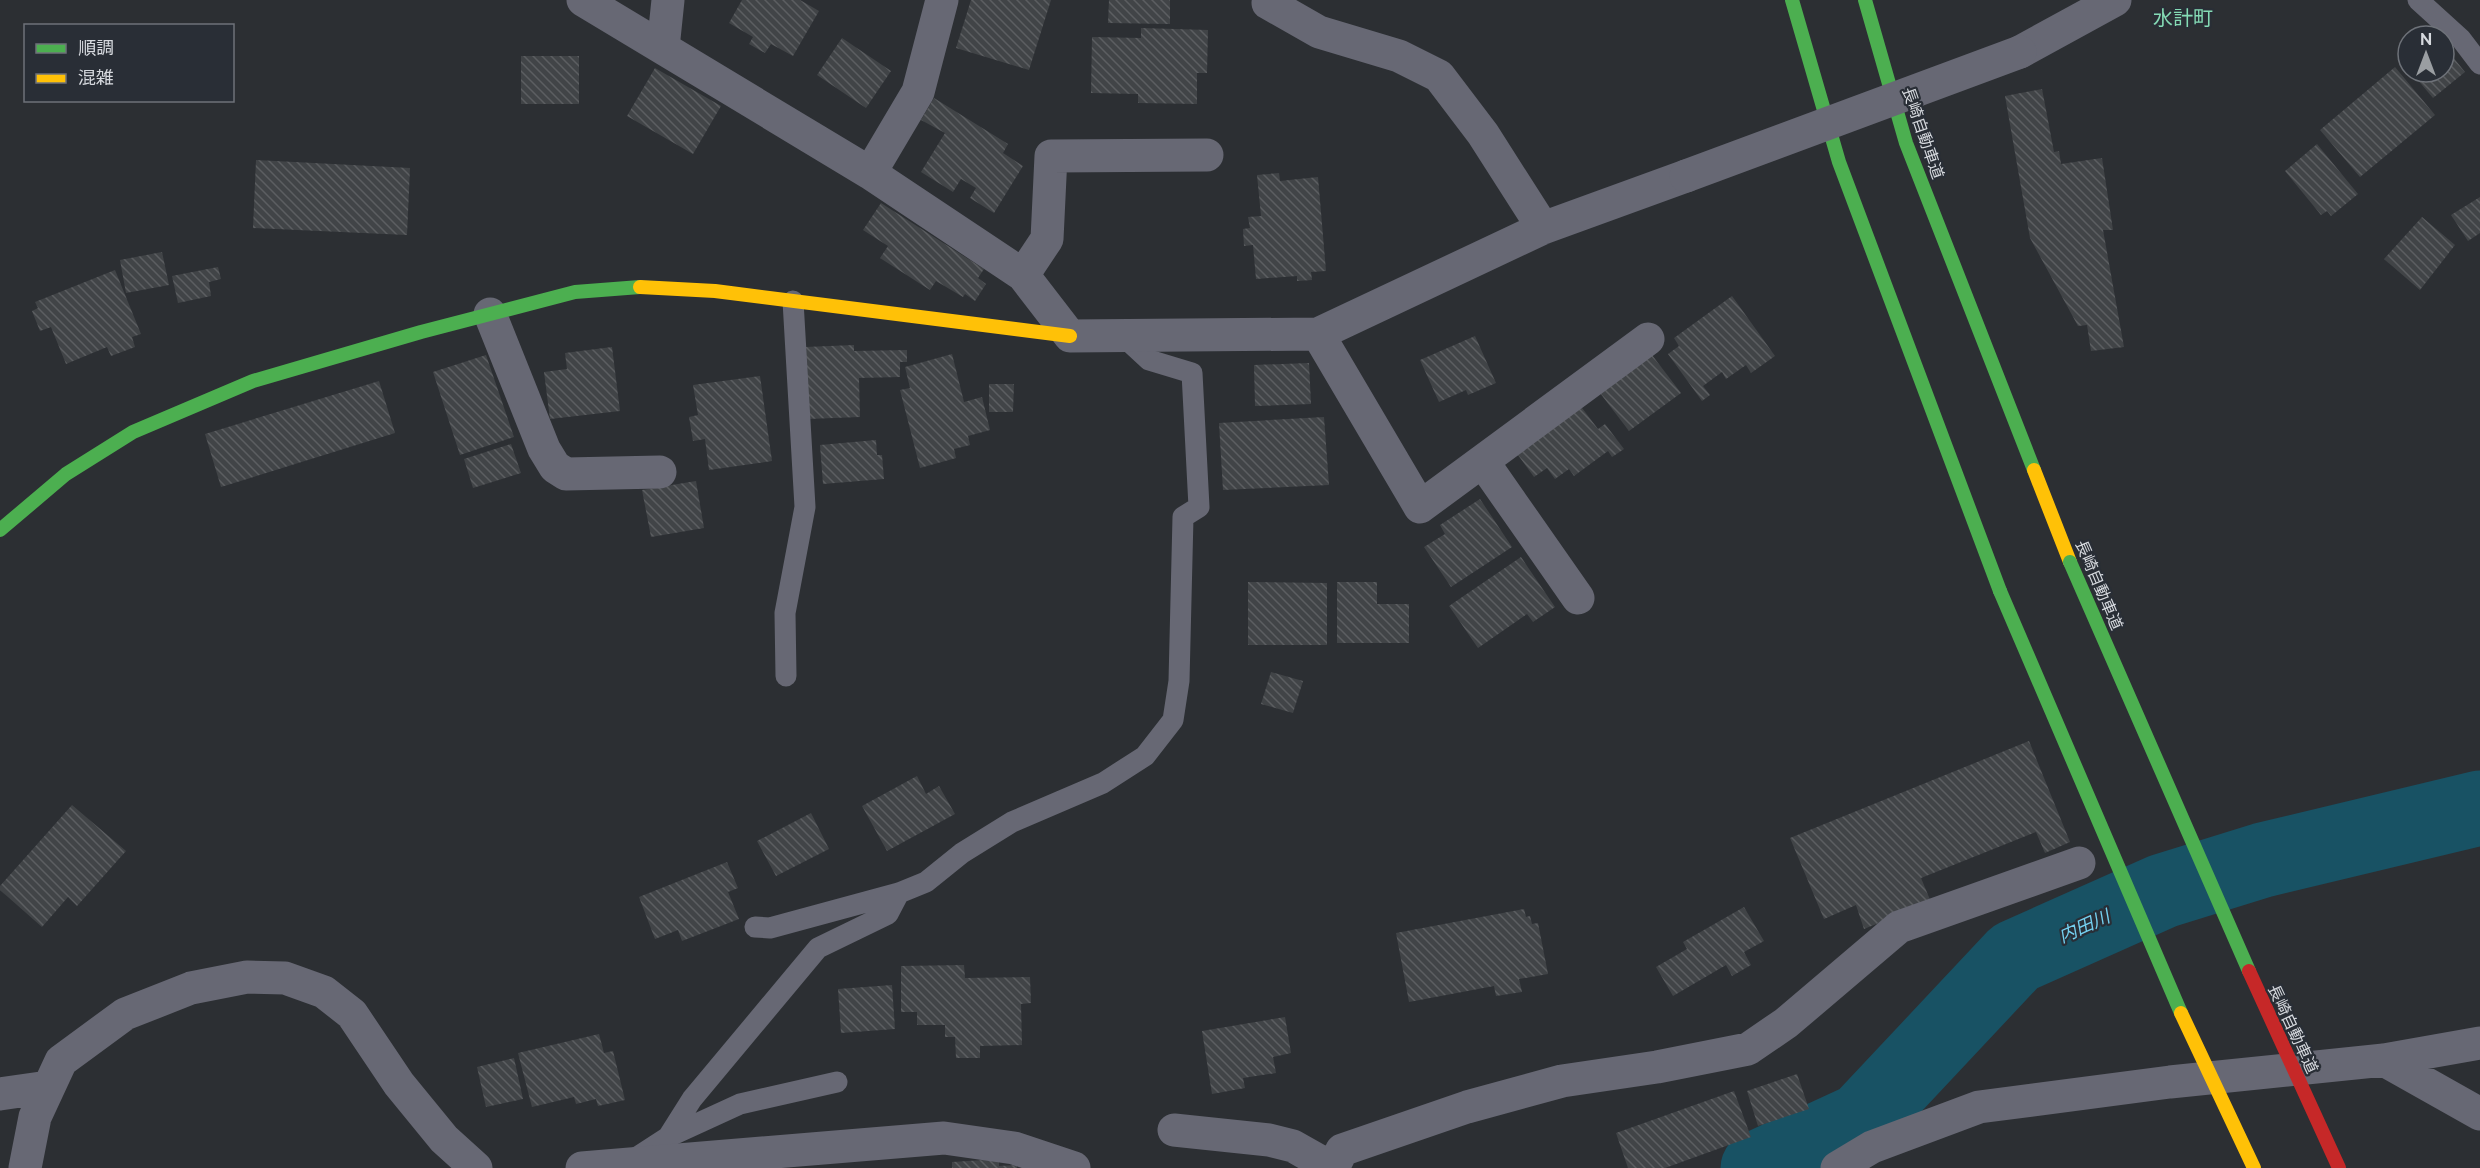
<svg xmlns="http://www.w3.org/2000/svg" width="2480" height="1168" font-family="Raleway,'Noto Sans JP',sans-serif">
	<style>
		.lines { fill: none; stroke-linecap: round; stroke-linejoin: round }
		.river { stroke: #185264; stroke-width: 75 }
		.building { fill: url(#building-back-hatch) }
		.lane { stroke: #676874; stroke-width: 21 }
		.street { stroke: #676874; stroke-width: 33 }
		.fast { stroke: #4caf50; stroke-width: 14 }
		.slow { stroke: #ffc107; stroke-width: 14 }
		.street-bridge { stroke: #676874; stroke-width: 33 }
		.fast-bridge { stroke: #4caf50; stroke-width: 14 }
		.slow-bridge { stroke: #ffc107; stroke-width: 14 }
		.jam-bridge { stroke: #c62828; stroke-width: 14 }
		.labels { text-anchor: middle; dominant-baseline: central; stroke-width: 4.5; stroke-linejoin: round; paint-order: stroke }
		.street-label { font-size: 16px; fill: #d6d9de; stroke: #292e36 }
		.water-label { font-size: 18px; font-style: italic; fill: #74d0f0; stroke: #292e36 }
		.quarter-label { font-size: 20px; fill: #85dbb5; stroke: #292e36 }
	</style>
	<defs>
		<pattern id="building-back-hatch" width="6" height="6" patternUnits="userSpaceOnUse" patternTransform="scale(1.5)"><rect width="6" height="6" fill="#414447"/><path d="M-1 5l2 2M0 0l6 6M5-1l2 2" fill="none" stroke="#5c5e61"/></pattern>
	</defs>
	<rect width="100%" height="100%" fill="#2c2f33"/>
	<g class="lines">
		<path class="river" d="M1758,1168L1862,1120L2015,957L2163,891L2263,860L2480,808"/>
	</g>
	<path class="building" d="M742,0H800L819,11L793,56L771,44L765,53L749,44L753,37L729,23Z
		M971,0H1051L1029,70L956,48Z
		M1109,0H1170V24L1108,23Z
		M1141,28L1208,30L1207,73H1197V104L1138,103V94L1091,93L1092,37L1141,38Z
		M842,38L891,71L866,108L817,75Z
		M2444,46L2465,72L2433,98L2411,72H2444Z
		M2408,54V69L2400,60Z
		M521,56H579V104H521Z
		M2395,67L2435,115L2360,177L2320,130Z
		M655,68L721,106L693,154L627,116Z
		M2042,89L2054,152L2059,151L2061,164L2102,158L2113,230H2103L2124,347L2091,351L2087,325L2078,326L2030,238L2005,96Z
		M934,98L1008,144L1003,153L1023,166L994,213L970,198L976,188L961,179L953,192L921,172L945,133L921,120Z
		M2317,144L2358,194L2331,216L2327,211L2321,215L2285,171Z
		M256,160L410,168L407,235L253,228Z
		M1279,173L1280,181L1318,177L1326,271L1311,272L1312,280L1297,281V276L1256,279L1253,245L1244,246L1243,229L1250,228L1248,217L1261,216L1257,175Z
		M2480,197V233L2468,241L2451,215Z
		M881,203L984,269L978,278L986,284L975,301L965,294L963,297L936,281L930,290L880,258L888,246L863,230Z
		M2422,217L2455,245L2420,290L2384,259Z
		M162,252L169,285L126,293L120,260Z
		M218,267L221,279L209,282L211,296L178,303L172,276Z
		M115,270L141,334L132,337L135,347L111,356L107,347L66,364L51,327L40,331L32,311L38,308L35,302Z
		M1732,296L1775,356L1751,373L1746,365L1726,379L1722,372L1703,386L1710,395L1702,401L1668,354L1679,346L1674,338Z
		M1475,336L1496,383L1468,395L1466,390L1439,402L1420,360Z
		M854,345V351L907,350V362H900V377L859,378L860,417L808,419L805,347Z
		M612,347L620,411L550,419L544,372L567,369L565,353Z
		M952,354L964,402L982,397L990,430L968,436L970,445L954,449L956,458L920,468L900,390L910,388L905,367Z
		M486,355L514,437L460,455L433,372Z
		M1652,355L1681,393L1629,431L1600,393Z
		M1309,363L1311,404L1255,406L1254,365Z
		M760,376L772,461L709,470L705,439L693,441L689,417L698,415L693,385Z
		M379,381L395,433L221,487L205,434Z
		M989,384H1014L1013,412H989Z
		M1579,404L1598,429L1605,424L1624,449L1612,457L1608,451L1574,476L1569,469L1555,479L1547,468L1534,477L1515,451Z
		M1324,417L1329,485L1223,490L1219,423Z
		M876,440L877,455H882L884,479L823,484L820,445Z
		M511,444L521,473L473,488L464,459Z
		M696,481L704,528L651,537L642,490Z
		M1480,499L1512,547L1451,587L1424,547L1445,534L1440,525Z
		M1521,557L1555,607L1533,622L1527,614L1478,648L1449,606Z
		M1248,582L1327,583V645H1248Z
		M1337,582H1377V604H1409V643H1337Z
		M1271,672L1303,681L1293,713L1261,704Z
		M2029,741L2070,842L2045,853L2036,832L1921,878L1931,902L1864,929L1856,905L1824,919L1790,838Z
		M917,776L926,794L939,786L955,814L887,851L862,806Z
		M72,805L126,851L77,906L68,897L42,927L0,890V886Z
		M811,813L829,849L776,876L757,841Z
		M727,862L738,888L728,892L739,919L682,941L678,930L655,939L639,897Z
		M1744,907L1764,941L1744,952L1751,965L1732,976L1726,965L1673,996L1656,967L1687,949L1683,942Z
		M1524,909L1526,917L1530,916L1532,924L1538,923L1548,974L1519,979L1522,992L1496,996L1494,986L1409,1002L1396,933Z
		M964,965L965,978L1030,977L1031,1003L1021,1004L1022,1045L980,1046V1058H956L955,1037H945V1025H917V1012H901V966Z
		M892,985L895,1029L841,1033L838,989Z
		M1285,1017L1291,1053L1273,1057L1276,1073L1243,1078L1245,1088L1212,1094L1202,1031Z
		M599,1034L604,1053L613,1051L625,1100L598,1106L596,1099L576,1104L574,1097L532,1107L518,1053Z
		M514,1058L523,1099L486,1107L477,1067Z
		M1797,1074L1809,1109L1758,1126L1747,1091Z
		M1734,1091L1751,1137L1665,1168H1628L1616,1133Z
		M999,1159V1166L1017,1165V1168H952V1162Z"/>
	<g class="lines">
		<path class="lane" d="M2418,0L2461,39L2480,64
			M786,676L785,613L805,507L793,301
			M755,927L770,928L899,893L926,882L962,853L1012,822L1103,783L1145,756L1173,720L1179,681L1183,517L1199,507L1192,373L1149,360L1123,336
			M668,1137L740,1104L837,1082
			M631,1161L668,1137L692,1099L818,948L888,914L899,893"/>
		<path class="street" d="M583,0L870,173L1023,275L1070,336L1318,334L1543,228L1686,176
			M1268,3L1319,32L1399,56L1439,76L1483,134L1543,228
			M663,48L668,0
			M2020,52L2115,0
			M870,173L918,92L942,0
			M1023,275L1047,239L1051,156L1207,155
			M490,314L544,449L555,467L566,474L660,472
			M1318,334L1420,507L1648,339
			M1483,462L1578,598
			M2384,1060L2480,1114
			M0,1094L48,1087
			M1174,1130L1269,1140L1293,1146L1332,1168
			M25,1168L35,1117L61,1061L125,1014L191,988L247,977L285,978L324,992L352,1014L399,1084L444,1139L476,1168
			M582,1168L944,1138L1014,1148L1074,1168
			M1333,1168L1342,1150L1467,1107L1562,1081L1657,1067L1748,1049L1786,1023L1899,927L2079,863
			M1837,1168L1872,1147L1979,1107L2170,1082L2384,1060L2480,1043"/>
		<path class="fast" d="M1792,0L1839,162L2000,591
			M1865,0L1906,143L2034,470
			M0,530L66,474L133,432L253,381L421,332L575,292L640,287"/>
		<path class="slow" d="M640,287L715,291L1070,336
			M2034,470L2070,562"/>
		<path class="street-bridge" d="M1686,176L2020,52"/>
		<path class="fast-bridge" d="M2070,562L2249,971
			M2000,591L2181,1013"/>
		<path class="slow-bridge" d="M2181,1013L2254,1168"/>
		<path class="jam-bridge" d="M2249,971L2339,1168"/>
	</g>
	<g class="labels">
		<g class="street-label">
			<text transform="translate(1923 133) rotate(71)">長崎自動車道</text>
			<text transform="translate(2099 585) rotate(67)">長崎自動車道</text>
			<text transform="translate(2293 1029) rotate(65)">長崎自動車道</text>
		</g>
		<g class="water-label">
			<text transform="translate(2084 926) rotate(-24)">内田川</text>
		</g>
		<g class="quarter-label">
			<text x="2183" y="18">水計町</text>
		</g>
	</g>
	<rect x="24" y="24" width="210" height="78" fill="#292e36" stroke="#6e7279" stroke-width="1.5"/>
	<rect x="36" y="44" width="30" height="9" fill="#4caf50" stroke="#6e7279" stroke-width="1.5"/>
	<text x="78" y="54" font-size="18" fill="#d6d9de">順調</text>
	<rect x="36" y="74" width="30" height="9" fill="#ffc107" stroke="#6e7279" stroke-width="1.5"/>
	<text x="78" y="84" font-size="18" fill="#d6d9de">混雑</text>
	<g transform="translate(2426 54)"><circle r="28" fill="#292e36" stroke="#6e7279" stroke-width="1.5"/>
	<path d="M0-4.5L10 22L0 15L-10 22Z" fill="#9a9ea2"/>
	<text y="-9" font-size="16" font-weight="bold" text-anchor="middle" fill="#d6d9de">N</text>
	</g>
</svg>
